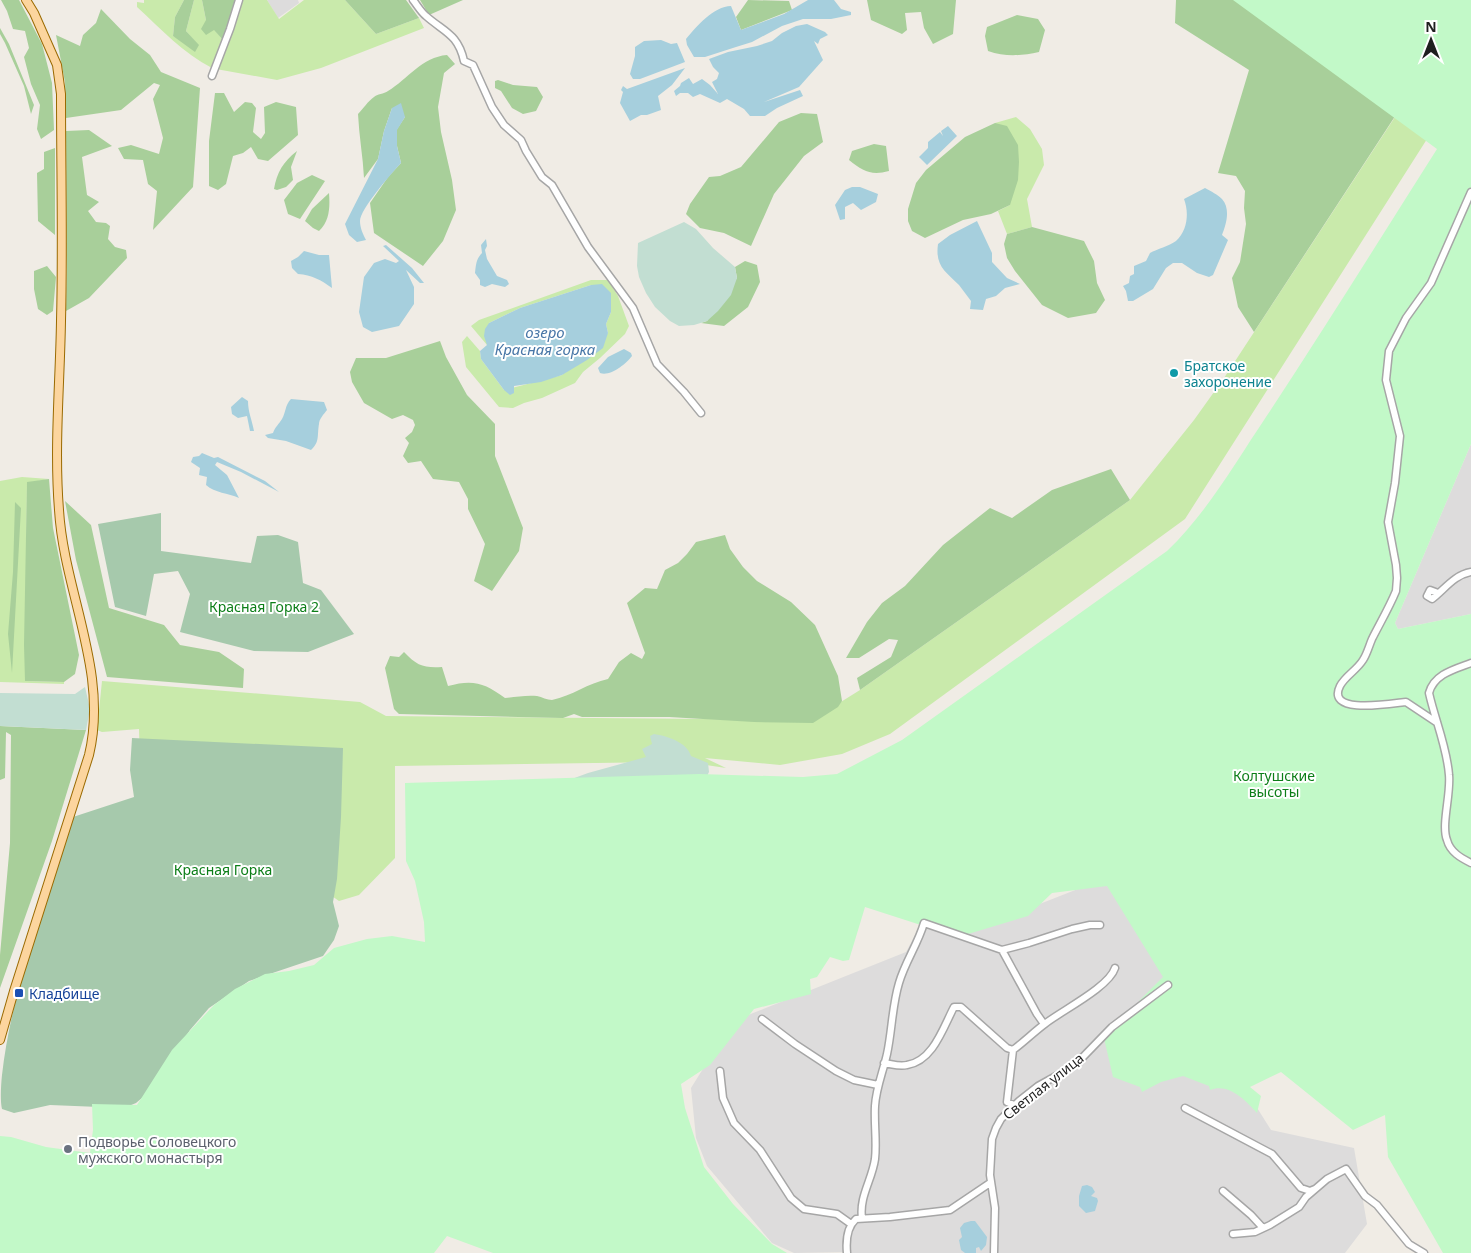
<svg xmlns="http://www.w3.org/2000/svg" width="1471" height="1253" font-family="'Noto Sans',sans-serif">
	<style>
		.residential { fill: #dddcdc }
		.grass { fill: #c9eaab }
		.forest { fill: #a8cf9a }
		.wetland { fill: #c2ded2 }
		.cemetery { fill: #a6c9ac }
		.park { fill: #c2f9c8 }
		.water { fill: #a6cfdd }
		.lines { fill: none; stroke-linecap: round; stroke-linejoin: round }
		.minor-casing { stroke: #a6a6a6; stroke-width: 9 }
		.major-casing { stroke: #9a6a00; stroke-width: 10 }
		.minor { stroke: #fff; stroke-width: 6 }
		.major { stroke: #fcd59e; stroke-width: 8 }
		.culture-dot { fill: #0f9aa8; stroke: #fff; stroke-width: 2 }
		.transit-dot { fill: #1a4fb4; stroke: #fff; stroke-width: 2 }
		.worship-dot { fill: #6b7280; stroke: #fff; stroke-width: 2 }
		.labels { text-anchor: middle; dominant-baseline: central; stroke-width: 4; stroke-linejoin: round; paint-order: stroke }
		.culture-label { font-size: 14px; fill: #0d838f; stroke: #fff; text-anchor: start }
		.park-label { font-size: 14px; fill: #0c7e18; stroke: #fff }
		.transit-label { font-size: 14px; fill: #164399; stroke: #fff; text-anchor: start }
		.street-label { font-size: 14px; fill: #1f1f1f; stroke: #fff }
		.worship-label { font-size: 14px; fill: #5b616d; stroke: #fff; text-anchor: start }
		.water-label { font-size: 15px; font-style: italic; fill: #4876a7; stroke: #fff }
	</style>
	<rect width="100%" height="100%" fill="#f0ece5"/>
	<path class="residential" d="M267,0H298L299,3L278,18Z
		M1471,444V614L1398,629L1395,623Z
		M1111,876L1271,1130L1354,1148L1367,1224L1345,1253H851L850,1252L794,1253L772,1243L707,1166L696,1138L691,1088L733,1021L906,952L922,922L963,934Z"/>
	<path class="grass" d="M144,0H184L175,17L173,36L198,45L186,31L194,0H202L206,20L223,40L212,68C183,53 161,29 137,7V2L144,3Z
		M242,0H267L279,19L304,0H345L376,34L419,18L424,28L321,68L277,80L216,69Z
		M1471,1V70L1185,519L890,734L842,754L780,765L705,758L726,768L706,765L663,762L395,766V858L359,895L339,901L140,762L139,729L102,732L97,730L102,681L360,702L386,716L812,720L860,690L1130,500L1194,420L1224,378Z
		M1016,117L1030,129L1042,149L1044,165L1027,199L1032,227L1007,234L998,211L1010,205L995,123Z
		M591,280H608L618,296L629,326L625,334L600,358L583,372L575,383L542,398L524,403L513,408L499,407L466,367L462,342L467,336L480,351L481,359L504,390L562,375L608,333L606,324L611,312L591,285L520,308L489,323L487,345L471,326L479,320Z
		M22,477L49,479L27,483L25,681L64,682V684L0,682V481Z"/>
	<path class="forest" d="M1,0H19L42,44L52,83L54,130L41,139L37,129L40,105L31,84L24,57L29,48L25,31L13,29L7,11Z
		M184,0H194L186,31L199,45L195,52L173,36L175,17Z
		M202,0H235L223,40L214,30L206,35L201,29L206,20Z
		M345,0H406L419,18L376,34Z
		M420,0H463L429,15Z
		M748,0L789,1L792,10L741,30L736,17Z
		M867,0H956L953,34L933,44L924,28L921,12L905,13L907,30L902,34L871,20Z
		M1176,0H1471L1254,332L1238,307L1232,278L1240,262L1246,224L1244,208L1245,191L1236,176L1218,173L1249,70L1175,23Z
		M101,9L130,39L150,55L161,72L200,88L193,187L153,230L157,191L148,184L143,160L124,159L118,148L131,145L159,154L163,138L153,99L160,85L154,83L121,110L66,118L65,82L56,35L80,46L83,35L96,23Z
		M1017,15L1038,19L1045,30L1039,52C1021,56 1005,57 988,51L985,36L987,27Z
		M0,28L9,44L34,105L31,114L24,86L5,43L0,34Z
		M447,55L455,64L444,73L438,107L441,132L452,180L456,210L443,241L423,266L374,233L370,203L388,177L401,163L397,146V129L405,117L392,108L384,131L378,159L364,178C363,157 359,136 358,114C363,109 368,101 374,97C377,94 384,94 388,91C408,79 422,57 447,55Z
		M498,80L513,85L537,87L543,97L536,111L523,114L512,108L501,91L495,88V81Z
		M215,93H224L234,112L245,102L252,103L256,108L253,132L261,139L265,133L264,107L276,102L296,107L298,135L268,161L258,159L251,147L243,153L233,156L226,184L218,190L209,186V141Z
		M801,113L817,114L823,142L804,156L774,194L751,246L724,233L700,228L686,214L690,204L709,177L720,176L741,167L779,122Z
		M995,123L1007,126L1018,145L1019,162L1018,180L1010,205L991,214L963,220L925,238L912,231L908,221V209L916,183L926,170L965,137Z
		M89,130L112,146L82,157L87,195L99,202L88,211L96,222L106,223L110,226L108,239L115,247L126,250L127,258L89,298L66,311L67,270L66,131Z
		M874,144L886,146L889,171C871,176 863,171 849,160L852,151Z
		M55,148V235L38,221L37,173L44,169V152Z
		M297,151L291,167L293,180L286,187L277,190L274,189C277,172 283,162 297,151Z
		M312,175L325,181L300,219L288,214L284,200L297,183Z
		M329,193C330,206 330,221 319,231L313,228L305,221L312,209Z
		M1032,227L1084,241L1094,261L1097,283L1105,300L1096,313L1068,318L1042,305L1015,271L1007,258L1004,244L1007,234Z
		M745,261L757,265L760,282L748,307L724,326L701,323L707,321L737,278L735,267Z
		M47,266L56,277L53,311L47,315L38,309L34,289V271Z
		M440,341L446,357L467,395L495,424V456L523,528L519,551L492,591L474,581L485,544L468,509V499L459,482L433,479L421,461L408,463L403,456L409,443L405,438L412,432L415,425L413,420L403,415L392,419L364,403L352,382L350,372L356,358H386Z
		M1111,469L1130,500L860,690L857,678L891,657L898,640L889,639L859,658H846L867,622L882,603L905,586L943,545L990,508L1012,518L1052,490Z
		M49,479L53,528L79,655L75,674L64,682L25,681L24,645L27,482Z
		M65,501L91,525L109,608L164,625L180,645L219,652L244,669L243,688L107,677L76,560Z
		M15,502L21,508L12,673L8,634L13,572Z
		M725,535L730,549L743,567L757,581L791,602L815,625L838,676L842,701L838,707L813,723L754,722L669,717H582L574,714L563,718L399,714L394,709L385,668L390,656L399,657L404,652C417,666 424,668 442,667L448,686C473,679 485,683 505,698C516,697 526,695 537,696C542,697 547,700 552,700C572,696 588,683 608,679L619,662L631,653L642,659L645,653L627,603L645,588L657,589L665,570L678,563L687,554L696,542Z
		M0,726L86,730L52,841L0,988V955L10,843L11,735L6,732L5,778L0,780Z"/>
	<path class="wetland" d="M684,222L696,229L713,248L735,267L737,278L731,295L718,311L707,321L694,325L679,326L670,321L655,307L646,293L639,277L637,266L638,243Z
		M85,687L90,709L86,730L0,726V693L75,694Z
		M654,734C667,736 687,742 691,756L708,763L709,772L706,778L561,783L588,773L646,757L642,749L652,744L650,736Z"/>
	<path class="cemetery" d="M161,513V551L251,563L257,536L278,535L298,542L303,583L321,590L354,634L308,652L254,651L180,632L190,594L178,571L154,574L146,616L115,607L98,524Z
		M132,738L343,748L341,817L337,879L333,902L339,926L334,940L323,956L249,981L209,1008L190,1030L149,1092L136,1103L124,1108L50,1105L14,1113L2,1109C0,1100 1,1085 2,1075C12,987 46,902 73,817L134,797L130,770Z"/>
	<path class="park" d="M1233,0H1471V444L1395,623L1398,629L1471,614V1253H1443L1388,1157L1385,1115L1353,1130L1281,1072L1250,1087L1261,1096L1257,1113C1245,1100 1229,1083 1210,1090L1209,1086L1183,1076L1161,1082L1142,1092L1140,1087L1113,1077L1103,1034L1142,1003L1139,1001L1163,977L1107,886L1052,893L1028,916L958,937L865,907L849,960L843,961L830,957L817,977L810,979L811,994L754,1009L710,1065L681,1084L685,1108L704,1167L733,1204L772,1244L787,1253H493L447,1236L434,1253H0V1136L11,1137L46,1147L90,1153L93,1130L92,1104L137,1105L172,1050L214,1005L235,989L265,974L289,971L314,965L334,948L367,939L392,936L425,942L424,922L415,881L406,861L405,783L699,774L803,777L837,774L902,740L1167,551C1207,513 1235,463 1266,417C1324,329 1380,239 1437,149Z"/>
	<path class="water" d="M808,0H834L841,9L851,12V15L831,19H803L782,26L752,42L736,47L705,57H694L687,45L686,39C696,27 714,6 731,6L741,30L784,14Z
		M807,24L825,32L828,35L820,39L818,44L814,41L823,60L799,87L764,102L800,90L803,96L777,108L765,116H750L744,109L727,99L720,103L700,94L693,97L688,93H680L676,96L674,91L680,86L681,83L689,78L693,84L702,79L710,85L718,94L712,82L717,79L719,73L713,67L709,59L728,52L757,46L772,41L782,33L796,26Z
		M661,40L671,44L677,43L685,62L640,79H633L630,74L635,56V47L644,41Z
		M685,68L672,85L658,96L661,110L647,115H641L630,121L620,103L623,92L621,90L623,86L627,89Z
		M401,103L405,117L397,130V146L401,163C392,173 360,209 360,221C360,228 363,234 366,240L357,242L349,235L345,224L378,159L384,131L392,108Z
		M948,126L957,136L927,165L919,157L928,148V142L940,132L943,136L941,131Z
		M852,187H860L878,194L876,202L861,210L853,203L845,207V219L840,220L835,205L845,190Z
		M1205,188C1211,191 1218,195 1222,199C1231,209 1226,225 1222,235L1228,240L1213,275L1209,277L1197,273L1182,263H1173L1166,268L1153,289L1133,301H1128L1126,291L1123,286L1129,283L1130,276L1134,274V266L1146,261L1150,253C1157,249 1169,246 1176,241C1188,230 1189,212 1184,199Z
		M977,221L992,253V262L1007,278L1020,284L1005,288L996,296L986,299L983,310L970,309L971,301C967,296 963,290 959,285C945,271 935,266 938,244L950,235Z
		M486,239L487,246L485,250L487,259L497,276L507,280L509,284L505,287L492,284L485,287L480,285V280L475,273C476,265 476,259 482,253L481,245Z
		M386,245L412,268L424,283H420L406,270L414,287V304L399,326L372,332L363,327L359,312L364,277L374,263L385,259L396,263L399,261L383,246Z
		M304,251L319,255H329L332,288C321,280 312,275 298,274L292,268L291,261L298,257Z
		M602,284L611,293V312L606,324L608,333L603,348L587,360L562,375L541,382L514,386V393L510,395L504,390L481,359L480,351L487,345L484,336L485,329L489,323L520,308L591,285Z
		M624,349L631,353L632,356C626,364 610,377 600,373L598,368L608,357Z
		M242,397L248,401C248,412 252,420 254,431H250L247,416L238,418L232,414L231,407Z
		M291,399L324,402L327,410C324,414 319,419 319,424C317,435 320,442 311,450L286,441L268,438L265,435L273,433C275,427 279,424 282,419C286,412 285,405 291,399Z
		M202,453L214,458L218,457L265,481L279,492L241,472L217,462L215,465L227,475L239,498C228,493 215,493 206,485L207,477L199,475L200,468L191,462L193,457L199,456Z
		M1087,1185L1092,1187L1095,1192L1091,1196L1097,1198L1098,1201L1095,1211L1086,1213L1079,1206V1196L1082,1186Z
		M971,1221H975L987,1237L986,1245L981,1251L979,1247L976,1248V1253H965L961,1250L959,1240L962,1237L960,1228L964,1223Z"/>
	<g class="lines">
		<defs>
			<path id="minor" d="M413,0C417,5 421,12 426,16C444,32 458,34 464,61L473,65L492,107L504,125L521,140L526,151L542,177L552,185L588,247L633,308L657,364L684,392L701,413
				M212,76L230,29L239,0
				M1438,593L1430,590L1427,596L1432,599C1445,589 1454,575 1471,572
				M1471,663C1455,669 1434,674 1429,693C1435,720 1447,747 1449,775C1451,794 1441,825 1447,840C1450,852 1461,858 1471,863
				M1436,722L1406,702C1394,703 1325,716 1340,686C1345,676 1357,670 1363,660C1367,654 1369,646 1372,639C1380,623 1389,608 1396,591L1397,578L1396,565L1388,522L1395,483L1400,436L1386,380L1389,351L1406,318L1431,283L1471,192
				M1002,950L1037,1014L1044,1024
				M762,1019L795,1044L836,1071L854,1080L878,1085
				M1013,1050L1007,1102L1014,1105
				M884,1063C892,1064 899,1067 907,1065C933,1061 943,1028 954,1007H961L1007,1048L1013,1050C1025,1041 1035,1031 1046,1023C1063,1010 1109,987 1115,968
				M720,1071L723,1098L734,1123L760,1150L791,1198L804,1209L837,1214L851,1224
				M1185,1108L1272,1154L1301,1188L1310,1191L1315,1189
				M1223,1191L1251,1215L1263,1228
				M862,1218C859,1197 872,1180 875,1159C877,1142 874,1124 875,1106C876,1088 883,1072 887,1054C892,1031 892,1006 899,983C905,962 918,944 924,923L1002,950L1029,943L1072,929L1090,925H1100
				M1233,1234L1255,1232L1270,1225L1299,1207L1306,1197L1327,1179L1346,1169L1365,1196L1377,1205L1409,1244L1424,1253
				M847,1253C846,1242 847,1227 856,1219L890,1217L950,1210L990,1183
				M994,1253L995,1208L990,1175L992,1139L996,1128L1001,1119L1019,1101L1038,1086L1065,1071L1081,1059L1112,1027L1168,985"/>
			<path id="major" d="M0,1040L14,991L89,755C109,672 64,592 59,510C54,447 60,384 61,321C63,246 61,170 61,94L57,65L34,13L26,0"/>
		</defs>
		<use href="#minor" class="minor-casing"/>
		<use href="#major" class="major-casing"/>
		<use href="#minor" class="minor"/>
		<use href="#major" class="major"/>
	</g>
	<circle class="culture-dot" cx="1174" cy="373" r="5"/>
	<rect class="transit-dot" x="14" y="988" width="10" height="10" rx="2.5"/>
	<circle class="worship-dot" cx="68" cy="1149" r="5"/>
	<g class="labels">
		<g class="culture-label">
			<text x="1184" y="365">Братское<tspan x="1184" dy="16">захоронение</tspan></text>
		</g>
		<g class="park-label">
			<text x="264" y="606">Красная Горка 2</text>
			<text x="1274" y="775">Колтушские<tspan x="1274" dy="16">высоты</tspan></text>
			<text x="223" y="869">Красная Горка</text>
		</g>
		<g class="transit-label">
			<text x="29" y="993">Кладбище</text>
		</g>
		<g class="street-label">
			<text transform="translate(1043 1086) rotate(-38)">Светлая улица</text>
		</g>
		<g class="worship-label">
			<text x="78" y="1141">Подворье Соловецкого<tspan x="78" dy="16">мужского монастыря</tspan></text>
		</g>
		<g class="water-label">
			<text x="545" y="332">озеро<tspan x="545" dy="17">Красная горка</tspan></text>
		</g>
	</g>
	<g transform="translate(1431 40)" stroke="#ffffff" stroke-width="4" paint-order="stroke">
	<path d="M0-4L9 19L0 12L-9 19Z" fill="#1f1f1f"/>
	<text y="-8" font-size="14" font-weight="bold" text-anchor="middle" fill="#1f1f1f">N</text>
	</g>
</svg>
